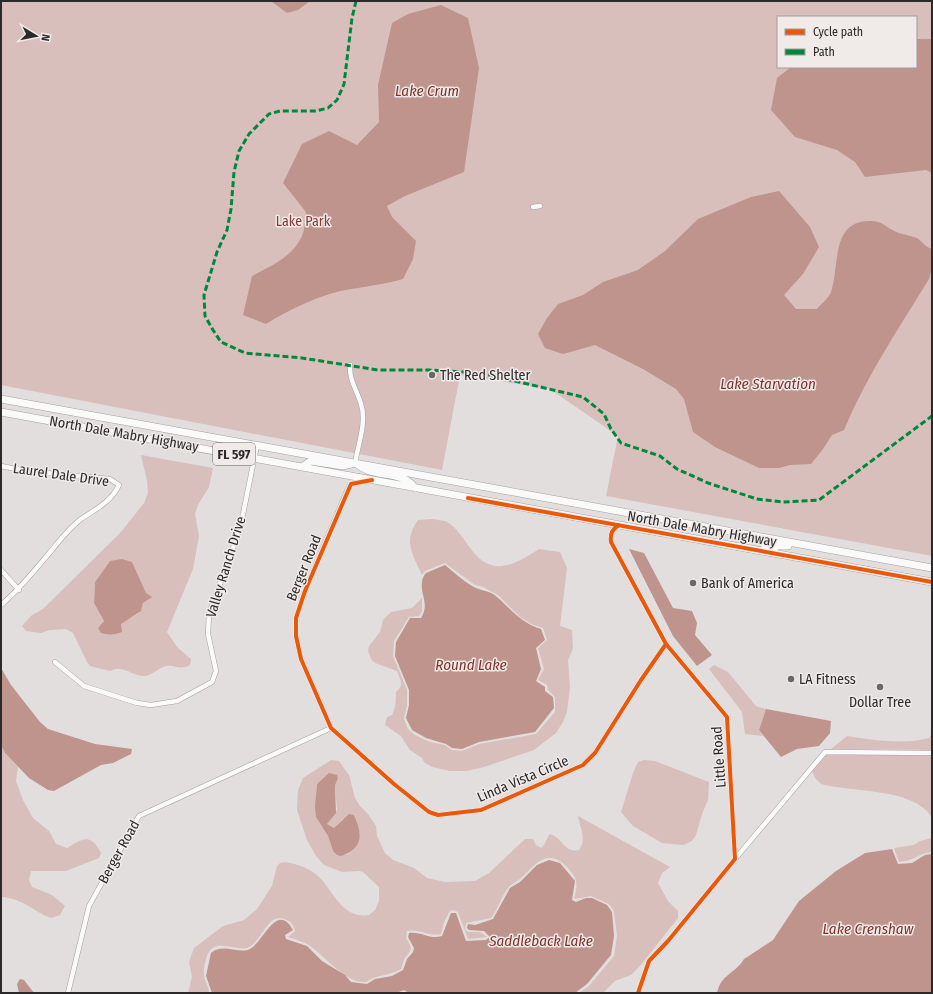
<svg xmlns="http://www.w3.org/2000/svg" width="933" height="994" font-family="'Fira Sans Condensed',sans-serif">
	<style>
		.green { fill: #d8bfbb; fill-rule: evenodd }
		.water { fill: #be948d }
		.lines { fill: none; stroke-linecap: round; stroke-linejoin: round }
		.street-casing { stroke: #a3a09f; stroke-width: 5.5 }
		.primary-casing { stroke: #a3a09f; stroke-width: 8 }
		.street { stroke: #fbfafa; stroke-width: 4.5 }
		.primary { stroke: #fbfafa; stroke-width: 7 }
		.quiet { stroke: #00873e; stroke-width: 3; stroke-dasharray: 6 3; stroke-linecap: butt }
		.cycleway-casing { stroke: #f0eae9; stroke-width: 6 }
		.cycleway { stroke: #e8590c; stroke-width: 4 }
		.poi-dot { fill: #6b6868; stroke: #f0eae9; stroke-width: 1.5 }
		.labels { text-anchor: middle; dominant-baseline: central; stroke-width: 3; stroke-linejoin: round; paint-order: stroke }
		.shield { fill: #f0eae9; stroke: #666363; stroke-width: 1 }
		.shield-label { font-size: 13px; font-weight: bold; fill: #2b2929 }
		.park-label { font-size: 14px; fill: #873b33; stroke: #f0eae9 }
		.poi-label { font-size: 14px; fill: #2b2929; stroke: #f0eae9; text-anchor: start }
		.street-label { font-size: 14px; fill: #2b2929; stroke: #f0eae9 }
		.water-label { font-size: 15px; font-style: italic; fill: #7d322a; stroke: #f0eae9 }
	</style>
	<rect width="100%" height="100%" fill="#e2dedd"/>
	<path class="green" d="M1,1H932V556L606,496L618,436L550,389L460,375L442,470L1,385ZM778,17H916V67H778Z
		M141,455L213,468L209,487L198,505L195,514L199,536L193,569L167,632L177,647L191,659L190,665C179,671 175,664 166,666C158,668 152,676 143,676C130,675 122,664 110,671L90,666L87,662L73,633L66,629L50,630L41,633L26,631L22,626L32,615L43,609L121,532L144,503L148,493L147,481ZM110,561L131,562L146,593L151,597L143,603C140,621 124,615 120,627L98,628L104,621L94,603L95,582Z
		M432,519C436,520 443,520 447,522C456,527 462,537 468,545C490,578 511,567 539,549L560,552L567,568L560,626L572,630L573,649L568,660L570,687L567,712L563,722L556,733L534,750L484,767L467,771H450L432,767L424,762L422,758L410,750L401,736L385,725L387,717L392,715C396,707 396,700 396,692C405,685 400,680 397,671L375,663L371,659L368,651L369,646L380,632L383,620L391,612L412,608L422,598V612L419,616L409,617L394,641L393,656L407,690V705L404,719L408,729L415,735L430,742L445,745L452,750L462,751L479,744L536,734L555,712V697L548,690L547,685L538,680L544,669L538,648L547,640L543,628L531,624L520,617L498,595L483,587L475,585L445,563L425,571L422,575C412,553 403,542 418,520Z
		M714,665L728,672L756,706L766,709L759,730L763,736L745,734L742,712L709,669Z
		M932,734V750L831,749L847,736C873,740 903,745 929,738Z
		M1,745L5,753L18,767L16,781L23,800L33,818L49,831L56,844L67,848C83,838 91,833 101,853L99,858L66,871H31L29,880L32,887L52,895L65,906L60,915L51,918C32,911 23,898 1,897Z
		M827,754L932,755V817C911,787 854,793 821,784L815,778L812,771Z
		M331,760L339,761L349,775L355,798L360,806L368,814L376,826L377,836L385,853L393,860L414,868L427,878L445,882L475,881L489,873L525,839H533L536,845L541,848C546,844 546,839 550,834C562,837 565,854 579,850C587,839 580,828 578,816L670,867L662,873L658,883L668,901L678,911V918L640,966L631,975L615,981L603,993H579L589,986L614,956L617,936L614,911L609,904L591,896L574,899C578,885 578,880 568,868C547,846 536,864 520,879C516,882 511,884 508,888C501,897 498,909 491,918L466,923L465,929L468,932H480L487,937L468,939L458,912L454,910L450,911L444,922L441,934C428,937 420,928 407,931L406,938C412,948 413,947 406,957C403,960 403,965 401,969C390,976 377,974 366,982C346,984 325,956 309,945C304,942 294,939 288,937L295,931C294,926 292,922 286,920C268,910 262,943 247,948C236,951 217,939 209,952C206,957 203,969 204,976C205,982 209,986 209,993H188L192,977L189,962L194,948L223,926L244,920L257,909L272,886L277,866L280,863C286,861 291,863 298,865C307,868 315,872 322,880C334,894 344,919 369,915L375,910L379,901V887L363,872L359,871L342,872L324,865L316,856L307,840L297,810L298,790L303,778ZM322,780L335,784L337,810L327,824L334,828L343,819L354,815C362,830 362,847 346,855L333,851L328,836L316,817V795L317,784Z
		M644,760L655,761L709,782L708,800L702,814L696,835L692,841L683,845L662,843L633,826L621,812L633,773L638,762Z
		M932,838V852C919,853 914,861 899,862L894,848L914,845L920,841Z"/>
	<path class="water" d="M271,1H310L298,10L287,13Z
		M441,5L468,18L479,68L464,172L405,196L387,206L392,217L416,241L413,259L403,279C386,284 369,286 351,289C321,294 292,308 266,324L243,315L252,276C269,267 292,257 301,238C305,231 305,220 306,212L283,183L302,144L329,131L357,145L379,122L378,85L392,23L408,14Z
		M916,39H932V173L926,170L865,177L855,162L837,150L795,137L771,110L777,78L791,67H916Z
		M779,191L810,227L819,247L803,274L784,295L796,309H817C821,304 829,298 831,292C840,266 830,219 872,221C883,221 889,230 899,233C905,235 912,236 917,238C923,242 925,247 932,249V268L929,279C899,328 866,377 844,430L832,435L823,449L811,464L790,465L779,468H759L715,447L693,432L684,399L676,389L643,369L595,345L563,354L545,348L538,334L547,318L558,304L583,295L603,282L638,270L665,251L698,219L751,197Z
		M629,549L644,553L673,608L692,611L697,623L695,635L712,655L697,666L673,636Z
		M122,559L132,562L146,593L152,597L143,603L141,611L121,624L122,632C115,635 108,635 101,633L98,628L104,621L94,603L95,582L110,561Z
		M445,565C454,572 462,580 472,586C479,591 490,590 497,597C512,610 521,623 541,629L545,640L536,648L541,669L536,681L545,687V691L553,697L554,708L535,732L479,742L462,749L452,748L446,744L426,738L412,730L406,718L409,705V690L395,656L396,642L410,618H421C430,604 420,595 422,582C422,579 424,575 426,573Z
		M1,668L11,685L40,722L48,729L95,744L132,749L131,754L113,763L101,765L54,791L48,790L29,778L5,753L1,745Z
		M766,709L831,721L830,733L819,746L797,749L781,757L759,730Z
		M329,773L337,775L338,778L335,785L336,813L327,824L334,828L349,814L354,815C363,834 363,849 341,856L337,855L333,851L328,836L316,817L315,806L317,784Z
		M892,849L898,864L912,863L925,855L932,854V993H717C721,974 735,974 744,959L773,940L799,901L836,871L865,853Z
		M549,860L560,863L575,881L572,900L576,902L586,898H592L607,905L612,912L614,936L611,955L587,984L575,993H409L404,990L396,993H212L206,976L211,953C222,943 235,953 248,950C263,945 276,900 293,930L285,935L286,939L307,946L322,961L345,975L351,982L367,984L375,979L392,976L403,970L407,959L413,952L414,948L408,937L409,933C421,931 430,940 442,936L451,913H456L466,941L486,940L490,937L484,931L469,930L467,928L468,924L475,925L493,919L510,888L520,882L537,865Z
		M20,979L24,980L34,993H19L17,984Z"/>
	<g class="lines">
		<defs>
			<path id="street" d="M533,207L540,206
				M350,365C349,380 357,390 361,404C367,422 358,445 355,463
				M1,466L26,471L110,479L119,485C111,502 96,509 81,519C69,528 60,540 51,551C35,570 20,589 1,605
				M369,481L351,484L347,491L305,591L296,618V636L301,659L331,728L394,784L429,812L438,815L481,810L583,765L595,753L641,680L666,644
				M619,525C612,530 610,533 611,542L666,644L727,717L735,859L668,941L649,961L638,993
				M1,570L19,590
				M55,662L84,686L137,703L151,705L177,701L212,682L216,671L208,634L209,614L240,529L257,445
				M735,859L825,752L932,753
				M68,993L89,906L139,816L331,728"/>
			<path id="primary" d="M1,399L932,568
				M1,412L932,582
				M303,466L311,461L343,466L355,463C360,466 364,469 369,471C385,476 404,473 415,488
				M756,536L764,544L768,552
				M768,552L777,546H788"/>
		</defs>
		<use href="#street" class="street-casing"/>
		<use href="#primary" class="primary-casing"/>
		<use href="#street" class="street"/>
		<use href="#primary" class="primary"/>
		<path class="quiet" d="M356,1L352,18L344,84L337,100L328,108L316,111H280L269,114L249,134L239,151L234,172L231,209L227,230L217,252L204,295L205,316L213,330L221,342L245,353L302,358L378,370H429L481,373L583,397L604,414L611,429L621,443L660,456L677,469L708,483L757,499L783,502L819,500L932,416"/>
		<defs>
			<path id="cycleway" d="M372,480L351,484L305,591L296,618V636L301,659L331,728L394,784L429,812L438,815L481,810L583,765L595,753L641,680L666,644
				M468,498L932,582
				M619,525C612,530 610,533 611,542L666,644L727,717L735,859L668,941L649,961L638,993"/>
		</defs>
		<use href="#cycleway" class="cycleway-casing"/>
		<use href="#cycleway" class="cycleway"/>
	</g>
	<g class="poi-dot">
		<circle cx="432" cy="375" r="4"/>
		<circle cx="693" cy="583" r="4"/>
		<circle cx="791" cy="679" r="4"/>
		<circle cx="880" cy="687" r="4"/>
	</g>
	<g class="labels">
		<rect class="shield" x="213" y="443" width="42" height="22" rx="3"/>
		<g class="shield-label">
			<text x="234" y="454">FL 597</text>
		</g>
		<g class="park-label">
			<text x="303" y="221">Lake Park</text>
		</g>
		<g class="poi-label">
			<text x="440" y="375">The Red Shelter</text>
			<text x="701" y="583">Bank of America</text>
			<text x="799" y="679">LA Fitness</text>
			<text x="880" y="702" text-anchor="middle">Dollar Tree</text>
		</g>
		<g class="street-label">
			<text transform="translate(124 434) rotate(10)">North Dale Mabry Highway</text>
			<text transform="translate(61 475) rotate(8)">Laurel Dale Drive</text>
			<text transform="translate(702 529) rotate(10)">North Dale Mabry Highway</text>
			<text transform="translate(226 567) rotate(-73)">Valley Ranch Drive</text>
			<text transform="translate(304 568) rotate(-68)">Berger Road</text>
			<text transform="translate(719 757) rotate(-94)">Little Road</text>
			<text transform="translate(523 779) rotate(-23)">Linda Vista Circle</text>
			<text transform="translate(119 852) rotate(-61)">Berger Road</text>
		</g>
		<g class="water-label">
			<text x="427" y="91">Lake Crum</text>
			<text x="768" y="384">Lake Starvation</text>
			<text x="471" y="665">Round Lake</text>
			<text x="868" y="929">Lake Crenshaw</text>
			<text x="541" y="941">Saddleback Lake</text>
		</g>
	</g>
	<rect width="933" height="994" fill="none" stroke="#2b2929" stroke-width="4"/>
	<rect x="777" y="16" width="140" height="52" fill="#f0eae9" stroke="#a19d9c"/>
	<rect x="785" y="29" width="20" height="6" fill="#e8590c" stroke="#a19d9c"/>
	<text x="813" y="36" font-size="12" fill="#2b2929">Cycle path</text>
	<rect x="785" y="49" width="20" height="6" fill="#00873e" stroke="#a19d9c"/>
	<text x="813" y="56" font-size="12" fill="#2b2929">Path</text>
	<g transform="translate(36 36) rotate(100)" stroke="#f0eae9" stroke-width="3" paint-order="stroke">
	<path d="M0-3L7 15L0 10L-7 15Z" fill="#2b2929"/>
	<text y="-6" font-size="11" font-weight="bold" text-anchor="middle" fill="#2b2929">N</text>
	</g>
</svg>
